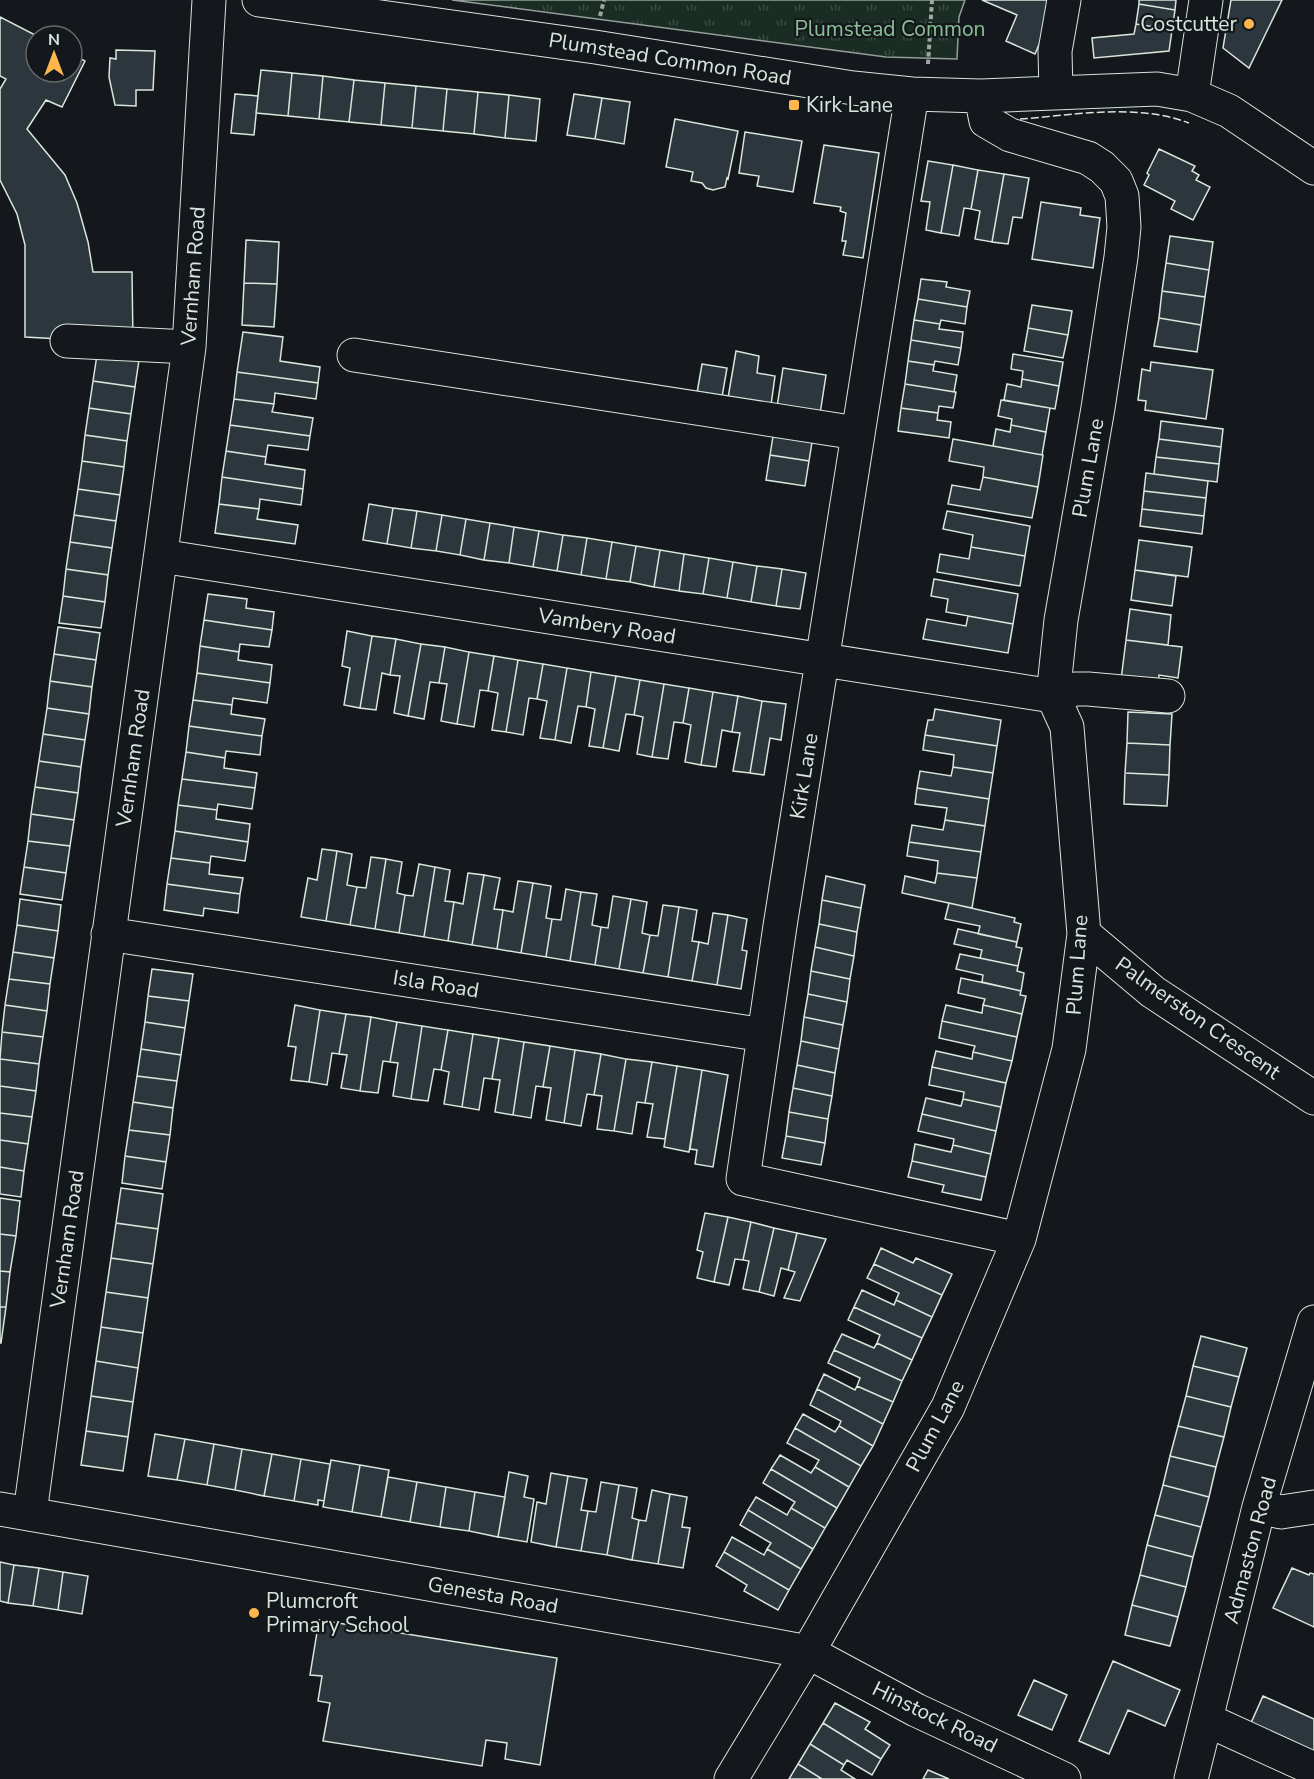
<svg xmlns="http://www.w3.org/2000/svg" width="1314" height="1779" font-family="'Nunito Sans',sans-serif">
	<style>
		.park { fill: url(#park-tufts); stroke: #939e99; stroke-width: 1.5 }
		.building { fill: #2c363c; stroke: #d8e6dc; stroke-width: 1.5 }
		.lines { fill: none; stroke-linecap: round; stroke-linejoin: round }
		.minor-casing { stroke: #d8e6dc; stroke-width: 35 }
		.path { stroke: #9da8a2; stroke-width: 4; stroke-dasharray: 4.5 3; stroke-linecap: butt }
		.minor { stroke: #14181c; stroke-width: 33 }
		.fence { stroke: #d8e6dc; stroke-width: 1.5; stroke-dasharray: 8 3; stroke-linecap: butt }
		.poi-dot { fill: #ffb74d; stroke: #14181c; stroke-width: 2 }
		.labels { text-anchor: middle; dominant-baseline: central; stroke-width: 4.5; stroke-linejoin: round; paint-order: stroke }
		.poi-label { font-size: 21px; fill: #d8e6dc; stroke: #14181c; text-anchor: start }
		.park-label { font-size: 21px; fill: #8ac095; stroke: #14181c }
		.street-label { font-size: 21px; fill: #d8e6dc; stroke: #14181c }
	</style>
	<defs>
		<pattern id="park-tufts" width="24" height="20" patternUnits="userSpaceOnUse" patternTransform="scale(1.5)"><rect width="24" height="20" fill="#1a2d24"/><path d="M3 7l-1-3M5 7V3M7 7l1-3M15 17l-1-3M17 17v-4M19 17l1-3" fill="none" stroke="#3b4b43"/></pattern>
	</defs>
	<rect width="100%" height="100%" fill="#14181c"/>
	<path class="park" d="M452,0H965L959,17L957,59L886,57Z"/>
	<path class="building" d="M982,0H1058L1035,54L1006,41L1017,15Z
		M1139,0H1176L1175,10L1139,4Z
		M1231,0H1282L1249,68L1223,48Z
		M1139,4L1175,10L1172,30L1136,24Z
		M0,17L37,36L36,72H72V54L85,61L62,107L46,100L27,129L65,175L77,203L88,242L93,272H132L133,343L25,337V245L17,214L0,180V89L6,79L0,76Z
		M1136,24L1172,30L1169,51L1094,58L1092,38L1134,34Z
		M116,50L155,51L153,90H136V106L115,105L109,77L110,58L116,59Z
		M261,70L292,73L288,116L256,113Z
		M292,73L323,76L319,119L288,116Z
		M323,76L354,80L349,122L319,119Z
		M354,80L385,83L381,125L349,122Z
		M385,83L416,86L412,128L381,125Z
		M416,86L447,89L443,131L412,128Z
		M447,89L478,92L474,134L443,131Z
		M478,92L509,95L505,138L474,134Z
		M235,94L258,96L254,135L231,133Z
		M574,94L602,98L595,139L567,135Z
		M509,95L540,99L536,141L505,138Z
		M602,98L630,102L624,144L595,139Z
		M675,119L738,131L728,179L727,178L725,187L713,190L706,188L702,183L691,181L693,172L666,167Z
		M745,132L802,141L793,192L757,186L759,176L739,173Z
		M824,145L879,153L863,258L843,255L846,241H842L846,213L840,211L841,207L814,203Z
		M1159,149L1195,166L1192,171L1199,175L1196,180L1210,187L1193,220L1171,209L1175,201L1144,185L1149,175L1147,173Z
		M928,161L953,165L941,233L926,230L930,202L921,201Z
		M953,165L978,170L971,209L964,208L959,236L941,233Z
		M978,170L1004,174L992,242L975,239L980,211L971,209Z
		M1004,174L1029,178L1022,218L1013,217L1008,244L992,242Z
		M1041,202L1081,208L1080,215L1100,218L1093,268L1032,259Z
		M1170,236L1213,242L1209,270L1166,263Z
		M246,240L279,242L277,284L244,283Z
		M1166,263L1209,270L1205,297L1162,291Z
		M921,279L947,282L946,287L970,291L967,307L918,299Z
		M244,283L277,284L274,327L242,325Z
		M1162,291L1205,297L1201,325L1159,318Z
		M918,299L967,307L965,324L941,320L940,324L914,320Z
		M1032,305L1072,311L1068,335L1028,328Z
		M1159,318L1201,325L1197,352L1154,346Z
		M914,320L940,324L939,329L963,332L961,348L911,340Z
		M1028,328L1068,335L1063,358L1024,351Z
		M243,332L283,337L280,361L320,367L318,383L237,372Z
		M911,340L961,348L958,365L935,361L934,365L908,361Z
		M736,351L759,356L757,373L775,376L771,405L728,398Z
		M1013,354L1063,362L1059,386L1022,379L1023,371L1011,369Z
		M97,355L139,360L135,387L93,381Z
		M908,361L934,365L933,371L957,375L954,392L905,384Z
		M1151,362L1213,370L1206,419L1145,410L1146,401L1138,400L1142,369L1150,371Z
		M702,364L727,368L722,397L697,393Z
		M783,368L826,375L820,414L777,407Z
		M237,372L318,383L316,399L275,393L274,404L234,399Z
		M1022,379L1059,386L1055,409L1004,400L1007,384L1021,387Z
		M93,381L135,387L131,414L89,408Z
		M905,384L956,392L953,408L939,406L938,413L901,408Z
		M234,399L274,404L272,412L313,418L310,436L230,425Z
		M1001,400L1050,408L1046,432L1011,425L1012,419L998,416Z
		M89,408L131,414L127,441L85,435Z
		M901,408L938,413L937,420L951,422L949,438L898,431Z
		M1161,421L1223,429L1221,447L1159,439Z
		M230,425L310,436L308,450L268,445L266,457L226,451Z
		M1011,425L1046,432L1042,455L993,446L996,429L1010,432Z
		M774,430L813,436L809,461L770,455Z
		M85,435L127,441L124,467L82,461Z
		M953,439L1043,455L1038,487L983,477L984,467L949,461Z
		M1159,439L1221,447L1219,464L1156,457Z
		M226,451L266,457L265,464L305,470L303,489L222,477Z
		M770,455L809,461L805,486L766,480Z
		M1156,457L1219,464L1217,482L1154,474Z
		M82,461L124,467L120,495L78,489Z
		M1146,473L1208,481L1206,498L1144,491Z
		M222,477L303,489L301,505L260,499L259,509L219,504Z
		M983,477L1038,487L1032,518L948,504L952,485L980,490Z
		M78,489L120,495L116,521L74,515Z
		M1144,491L1206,498L1204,516L1142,509Z
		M219,504L259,509L257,519L298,525L295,544L215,533Z
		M369,504L393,508L387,544L363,540Z
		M393,508L417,511L411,548L387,544Z
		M1142,509L1204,516L1202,534L1140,526Z
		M417,511L442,515L436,551L411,548Z
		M947,511L1030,526L1025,556L971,547L973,535L943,529Z
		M74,515L116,521L112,548L70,542Z
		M442,515L466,519L460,555L436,551Z
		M466,519L490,523L484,560L460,555Z
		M490,523L514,527L509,563L484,560Z
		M514,527L539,531L533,567L509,563Z
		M539,531L563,535L557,571L533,567Z
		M563,535L587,538L581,575L557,571Z
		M587,538L612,542L606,579L581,575Z
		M1139,540L1192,547L1188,577L1135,570Z
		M70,542L112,548L108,575L66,569Z
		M612,542L636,546L630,582L606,579Z
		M636,546L660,550L654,587L630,582Z
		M971,547L1025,556L1020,586L937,572L940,554L969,559Z
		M660,550L684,554L679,591L654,587Z
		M684,554L709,558L703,594L679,591Z
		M709,558L733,562L727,598L703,594Z
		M733,562L757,566L751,602L727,598Z
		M757,566L782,569L776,606L751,602Z
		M66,569L108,575L105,602L63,596Z
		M782,569L806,573L800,609L776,606Z
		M1135,570L1176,576L1172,606L1131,600Z
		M934,579L1018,594L1013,624L946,612L948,599L931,596Z
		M208,594L247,599L246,608L274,612L272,630L204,620Z
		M63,596L105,602L101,628L59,623Z
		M1130,609L1171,615L1168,645L1126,640Z
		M968,616L1013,624L1008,653L923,639L927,619L966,626Z
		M204,620L272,630L269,647L240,644L239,652L200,646Z
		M58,627L100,633L96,660L54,654Z
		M347,631L372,636L360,708L344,705L350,668L342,666Z
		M372,636L396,639L390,675L382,673L376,710L360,708Z
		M396,639L421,644L408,716L394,713L400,676L390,675Z
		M1126,640L1182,647L1178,678L1159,675L1158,684L1121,680Z
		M421,644L445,647L439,683L430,682L424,719L408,716Z
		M200,646L239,652L238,660L272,665L270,683L197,673Z
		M445,647L469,652L457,724L441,721L447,684L439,683Z
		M469,652L494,656L488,691L480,690L474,727L457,724Z
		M54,654L96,660L92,687L50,681Z
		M494,656L518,660L506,732L492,730L498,693L488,691Z
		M518,660L543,664L537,699L529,698L523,735L506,732Z
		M543,664L567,668L555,740L540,738L547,701L537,699Z
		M567,668L591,672L586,707L578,706L571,743L555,740Z
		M591,672L616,676L603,748L589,746L595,709L586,707Z
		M197,673L270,683L267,703L233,698L232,705L193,700Z
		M616,676L640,680L634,715L626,714L619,751L603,748Z
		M640,680L664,684L652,757L637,754L643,717L634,715Z
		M50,681L92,687L89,714L47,708Z
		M664,684L689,688L683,723L674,722L668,759L652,757Z
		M689,688L713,692L701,765L685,762L691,725L683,723Z
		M713,692L738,696L732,732L722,730L716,767L701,765Z
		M738,696L762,701L750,773L733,771L740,733L732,732Z
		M193,700L232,705L231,714L265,719L262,736L189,726Z
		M762,701L786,704L781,740L770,738L764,775L750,773Z
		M47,708L89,714L85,740L43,734Z
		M935,709L1001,720L997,746L925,735L928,720H933Z
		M1128,712L1172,714L1170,745L1127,743Z
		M189,726L262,736L260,755L226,751L225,758L186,752Z
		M43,734L85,740L81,767L39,761Z
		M925,735L997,746L993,773L953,767L954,755L923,750Z
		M1127,743L1170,745L1169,775L1125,773Z
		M186,752L225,758L224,768L257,773L255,788L182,779Z
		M39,761L81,767L78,793L35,787Z
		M953,767L993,773L989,799L917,788L920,771L951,776Z
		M1125,773L1169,775L1167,806L1124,804Z
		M182,779L255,788L252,809L218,804L217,810L178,805Z
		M35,787L78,793L74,820L31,814Z
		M917,788L989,799L985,826L945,820L947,808L915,804Z
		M178,805L217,810L216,819L250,824L248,842L175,831Z
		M31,814L74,820L70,846L28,841Z
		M945,820L985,826L981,852L909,842L912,825L943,830Z
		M175,831L248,842L245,861L211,856L210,863L171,858Z
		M28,841L70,846L66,873L24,867Z
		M909,842L981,852L977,878L937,873L938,861L907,856Z
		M322,849L337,851L326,921L301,917L308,878L317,880Z
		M337,851L352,854L347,885L357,887L350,925L326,921Z
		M371,857L386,859L375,929L350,925L357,887L366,888Z
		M171,858L210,863L209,874L243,878L240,894L167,884Z
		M386,859L402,862L397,893L405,895L399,933L375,929Z
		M419,864L435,867L424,937L399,933L405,895L413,896Z
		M24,867L66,873L62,900L20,894Z
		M435,867L450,870L445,901L454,902L448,941L424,937Z
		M468,873L484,875L472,945L448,941L454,902L463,904Z
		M937,873L977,878L972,908L902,893L905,876L935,883Z
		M484,875L500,878L494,909L503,910L497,949L472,945Z
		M826,876L865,885L861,908L822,900Z
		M518,881L533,883L521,953L497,949L503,910L513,912Z
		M533,883L551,886L546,918L552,919L546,957L521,953Z
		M167,884L240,894L238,913L204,908L203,916L164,910Z
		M566,889L581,892L570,961L546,957L552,919L561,920Z
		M581,892L597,894L592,925L601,927L595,965L570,961Z
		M613,896L631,899L619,969L595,965L601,927L608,928Z
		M20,899L61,905L58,931L17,925Z
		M631,899L647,902L642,933L650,935L643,973L619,969Z
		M822,900L861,908L857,932L819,924Z
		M949,903L1015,918L1014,922L1021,924L1017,942L978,934L980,926L945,919Z
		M663,905L679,907L668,977L643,973L650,935L658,936Z
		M679,907L697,910L692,941L699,942L692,981L668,977Z
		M713,913L728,915L717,985L692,981L699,942L708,944Z
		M728,915L747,919L742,950L747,951L741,989L717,985Z
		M819,924L857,932L854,956L815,947Z
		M17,925L58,931L54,958L13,952Z
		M958,929L1017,942L1016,947L1022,948L1018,966L980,958L982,950L954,944Z
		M815,947L854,956L850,979L811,971Z
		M13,952L54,958L50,984L9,979Z
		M960,954L1018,966L1017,971L1024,973L1021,991L982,982L983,975L956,969Z
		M152,969L193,974L189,1001L148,996Z
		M811,971L850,979L847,1002L808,994Z
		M961,978L1021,991L1020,995L1026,996L1022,1014L983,1005L985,999L958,993Z
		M9,979L50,984L47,1011L5,1005Z
		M808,994L847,1002L843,1025L804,1017Z
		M148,996L189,1001L185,1028L145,1022Z
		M5,1005L47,1011L43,1037L2,1032Z
		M295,1005L320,1010L309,1082L291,1080L296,1047L288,1046Z
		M946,1005L982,1013L983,1005L1022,1014L1017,1037L942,1021Z
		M320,1010L346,1014L339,1054L332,1053L327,1085L309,1082Z
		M346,1014L371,1017L360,1091L341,1088L347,1055L339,1054Z
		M371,1017L397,1022L390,1062L383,1061L378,1093L360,1091Z
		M804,1017L843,1025L839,1049L801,1041Z
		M942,1021L1017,1037L1012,1061L973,1052L975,1046L939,1038Z
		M145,1022L185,1028L181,1055L141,1049Z
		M397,1022L422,1026L411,1099L393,1096L398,1063L390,1062Z
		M422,1026L448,1030L441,1070L434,1069L428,1101L411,1099Z
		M448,1030L473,1034L462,1107L444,1104L449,1072L441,1070Z
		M2,1032L43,1037L39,1064L0,1059Z
		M473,1034L499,1038L492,1079L484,1078L479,1110L462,1107Z
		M499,1038L524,1042L513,1115L495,1112L500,1080L492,1079Z
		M801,1041L839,1049L835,1073L797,1065Z
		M524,1042L550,1046L543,1087L536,1086L531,1118L513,1115Z
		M550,1046L575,1050L564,1123L546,1120L551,1088L543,1087Z
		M141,1049L181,1055L177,1081L137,1076Z
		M575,1050L601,1054L594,1095L587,1094L581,1126L564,1123Z
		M936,1051L972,1059L973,1052L1012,1061L1006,1083L932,1067Z
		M601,1054L626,1059L614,1131L597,1129L602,1096L594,1095Z
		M0,1059L39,1064L36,1091L0,1086Z
		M626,1059L652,1062L645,1103L637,1102L632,1134L614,1131Z
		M652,1062L677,1066L665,1139L647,1137L653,1104L645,1103Z
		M797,1065L835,1073L832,1096L793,1088Z
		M677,1066L702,1070L689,1152L664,1147Z
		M932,1067L1006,1083L1001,1107L963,1099L964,1092L929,1085Z
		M702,1070L728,1075L713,1167L695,1164L697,1150L690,1149Z
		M137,1076L177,1081L173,1108L133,1102Z
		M0,1086L36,1091L32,1117L0,1113Z
		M793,1088L832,1096L828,1119L789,1112Z
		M926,1098L961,1106L963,1099L1001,1107L996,1131L922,1114Z
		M133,1102L173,1108L170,1135L129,1130Z
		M789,1112L828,1119L825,1143L786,1136Z
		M0,1113L32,1117L28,1144L0,1140Z
		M922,1114L996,1131L991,1154L953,1145L954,1139L918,1131Z
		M129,1130L170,1135L166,1162L125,1156Z
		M786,1136L825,1143L821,1165L782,1158Z
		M0,1140L28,1144L24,1171L0,1167Z
		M915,1144L951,1152L953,1145L991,1154L986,1177L912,1161Z
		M125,1156L166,1162L162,1189L122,1183Z
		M912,1161L986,1177L981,1200L942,1192L944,1185L908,1177Z
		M0,1167L24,1171L21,1197L0,1194Z
		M121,1188L163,1194L158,1229L116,1223Z
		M0,1198L20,1201L16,1236L0,1234Z
		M705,1213L728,1217L714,1282L697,1278L703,1252L697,1250Z
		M728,1217L751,1222L743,1260L735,1259L729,1285L714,1282Z
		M751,1222L774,1228L759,1292L743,1289L749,1261L743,1260Z
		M116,1223L158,1229L153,1264L111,1258Z
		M774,1228L797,1233L788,1270L781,1268L774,1296L759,1292Z
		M797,1233L826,1239L800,1301L784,1298L795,1272L788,1270Z
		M0,1234L16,1236L10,1272L0,1271Z
		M881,1248L913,1263L916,1258L952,1274L942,1295L874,1264Z
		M111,1258L153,1264L148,1298L106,1292Z
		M874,1264L942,1295L932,1317L896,1300L899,1293L867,1278Z
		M0,1271L10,1272L6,1307H0Z
		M862,1290L894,1305L896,1300L932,1317L922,1338L854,1307Z
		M106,1292L148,1298L143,1333L101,1327Z
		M0,1307H6L1,1343H0Z
		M854,1307L922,1338L912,1360L877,1343L880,1335L848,1320Z
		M101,1327L143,1333L138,1368L96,1361Z
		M842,1334L874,1348L877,1343L912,1360L902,1381L834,1350Z
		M1201,1336L1247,1348L1239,1377L1193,1366Z
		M834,1350L902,1381L893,1402L857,1386L860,1378L828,1363Z
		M96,1361L138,1368L133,1402L91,1396Z
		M1193,1366L1239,1377L1231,1407L1186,1396Z
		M824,1374L855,1390L857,1386L893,1402L883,1424L817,1389Z
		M817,1389L883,1424L873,1446L839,1426L841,1421L810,1405Z
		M91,1396L133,1402L128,1437L86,1431Z
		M1186,1396L1231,1407L1224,1437L1178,1426Z
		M803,1414L835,1432L839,1426L873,1446L861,1466L795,1428Z
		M1178,1426L1224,1437L1216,1467L1170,1456Z
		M795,1428L861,1466L849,1487L815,1467L819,1460L787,1443Z
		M86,1431L128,1437L123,1471L81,1465Z
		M155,1434L185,1439L177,1480L148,1476Z
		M185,1439L214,1444L207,1485L177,1480Z
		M214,1444L242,1449L235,1490L207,1485Z
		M242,1449L272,1454L264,1496L235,1490Z
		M272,1454L301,1459L294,1501L264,1496Z
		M780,1455L811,1473L815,1467L849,1487L837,1508L771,1469Z
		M1170,1456L1216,1467L1209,1497L1163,1485Z
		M301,1459L330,1464L324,1501L318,1500V1505L294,1501Z
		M331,1460L360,1465L352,1512L323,1507Z
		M360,1465L389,1470L381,1517L352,1512Z
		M771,1469L837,1508L825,1528L791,1508L795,1502L763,1483Z
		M509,1472L528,1476L524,1497L534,1499L527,1542L498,1537Z
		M551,1473L568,1476L556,1547L531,1542L537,1502L546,1504Z
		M568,1476L587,1479L581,1510L588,1511L581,1551L556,1547Z
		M388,1477L417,1482L410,1522L381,1517Z
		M417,1482L446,1487L440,1527L410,1522Z
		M601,1482L619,1485L607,1555L581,1551L588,1511L596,1512Z
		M619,1485L637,1488L632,1518L639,1520L632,1560L607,1555Z
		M1163,1485L1209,1497L1201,1527L1155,1515Z
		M446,1487L475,1492L469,1531L440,1527Z
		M652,1490L670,1494L658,1564L632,1560L639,1520L646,1521Z
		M475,1492L505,1497L498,1537L469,1531Z
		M670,1494L687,1497L682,1527L690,1528L683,1568L658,1564Z
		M756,1497L787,1515L791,1508L825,1528L813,1549L748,1510Z
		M748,1510L813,1549L801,1569L767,1549L771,1543L740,1525Z
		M1155,1515L1201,1527L1193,1557L1147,1545Z
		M732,1537L764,1555L767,1549L801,1569L789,1590L724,1552Z
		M1147,1545L1193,1557L1186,1587L1140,1575Z
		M724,1552L789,1590L778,1610L744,1591L747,1585L716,1566Z
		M0,1562L14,1565L8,1603L0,1601Z
		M14,1565L39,1568L33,1606L8,1603Z
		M39,1568L63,1572L58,1610L33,1606Z
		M1292,1568L1309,1575L1310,1573L1314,1574V1627L1273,1608Z
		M63,1572L88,1576L82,1614L58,1610Z
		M1140,1575L1186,1587L1178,1617L1132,1605Z
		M1132,1605L1178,1617L1170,1646L1125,1635Z
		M319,1620L557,1658L540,1765L505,1759L507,1743L486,1740L482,1766L323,1741L330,1703L318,1701L322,1676L310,1675Z
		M1113,1661L1180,1690L1165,1726L1128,1710L1109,1754L1079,1741Z
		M1034,1680L1067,1695L1052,1730L1018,1715Z
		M1263,1696L1314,1719V1752L1251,1723Z
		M835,1703L870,1722L865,1729L890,1745L881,1759L823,1723Z
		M823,1723L881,1759L872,1775L847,1760L844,1765L810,1744Z
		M810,1744L844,1765L841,1770L855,1779H822L798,1764Z
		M798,1764L822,1779H789Z
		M928,1770L949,1779H923Z"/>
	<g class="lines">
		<defs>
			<path id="minor" d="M259,0L595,47L853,88L912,94L981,96L1157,89L1192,95L1229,111L1314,168
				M1056,93L1055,51L1064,0
				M912,94L780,926L743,1179L1019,1239
				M1192,95L1206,0
				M67,341L189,347
				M354,355L857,433
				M161,556L1053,696L1075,689H1088L1168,696
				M108,934L764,1035
				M1084,934L1153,992L1314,1098
				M1259,1507L1281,1512L1314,1507
				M0,1509L685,1629L808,1652L916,1710L1064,1779
				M30,1513L189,347L209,0
				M1207,1720L1314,1769
				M731,1779L808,1652L948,1407L1019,1239L1069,1049L1084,934L1067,727L1053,696L1061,620L1098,408L1121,257L1124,227L1122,196L1116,181L1102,167L1088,158L1010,135L986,121L981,96
				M1191,1779L1259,1507L1314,1322"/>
		</defs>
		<use href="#minor" class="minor-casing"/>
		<path class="path" d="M600,16L604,0
			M928,64L932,0"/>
		<use href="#minor" class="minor"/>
		<path class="fence" d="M1020,119C1076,115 1136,103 1189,123"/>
	</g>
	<g class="poi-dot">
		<circle cx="1249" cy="24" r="6"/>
		<rect x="788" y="99" width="12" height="12" rx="3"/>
		<circle cx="254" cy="1613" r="6"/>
	</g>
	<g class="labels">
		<g class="poi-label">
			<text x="1237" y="24" text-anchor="end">Costcutter</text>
			<text x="806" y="105">Kirk Lane</text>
			<text x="266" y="1601">Plumcroft<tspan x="266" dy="24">Primary School</tspan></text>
		</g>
		<g class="park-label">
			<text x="890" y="29">Plumstead Common</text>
		</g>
		<g class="street-label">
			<text transform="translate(670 59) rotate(9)">Plumstead Common Road</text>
			<text transform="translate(193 276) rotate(-86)">Vernham Road</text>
			<text transform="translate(1088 468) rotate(-80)">Plum Lane</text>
			<text transform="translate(607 626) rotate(9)">Vambery Road</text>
			<text transform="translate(133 758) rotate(-82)">Vernham Road</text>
			<text transform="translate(804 776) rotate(-81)">Kirk Lane</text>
			<text transform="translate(1077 965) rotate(-86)">Plum Lane</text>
			<text transform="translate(436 984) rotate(9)">Isla Road</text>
			<text transform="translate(1198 1018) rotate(35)">Palmerston Crescent</text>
			<text transform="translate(67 1239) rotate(-82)">Vernham Road</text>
			<text transform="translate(935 1426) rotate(-62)">Plum Lane</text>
			<text transform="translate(1250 1550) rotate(-75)">Admaston Road</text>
			<text transform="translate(493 1595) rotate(10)">Genesta Road</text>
			<text transform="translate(935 1717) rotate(26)">Hinstock Road</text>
		</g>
	</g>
	<g transform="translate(54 54)"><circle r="28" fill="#14181c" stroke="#626a69" stroke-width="1.5"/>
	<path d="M0-4.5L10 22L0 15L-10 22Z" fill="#ffb74d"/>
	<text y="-9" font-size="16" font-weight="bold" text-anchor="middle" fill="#d8e6dc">N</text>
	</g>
</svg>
